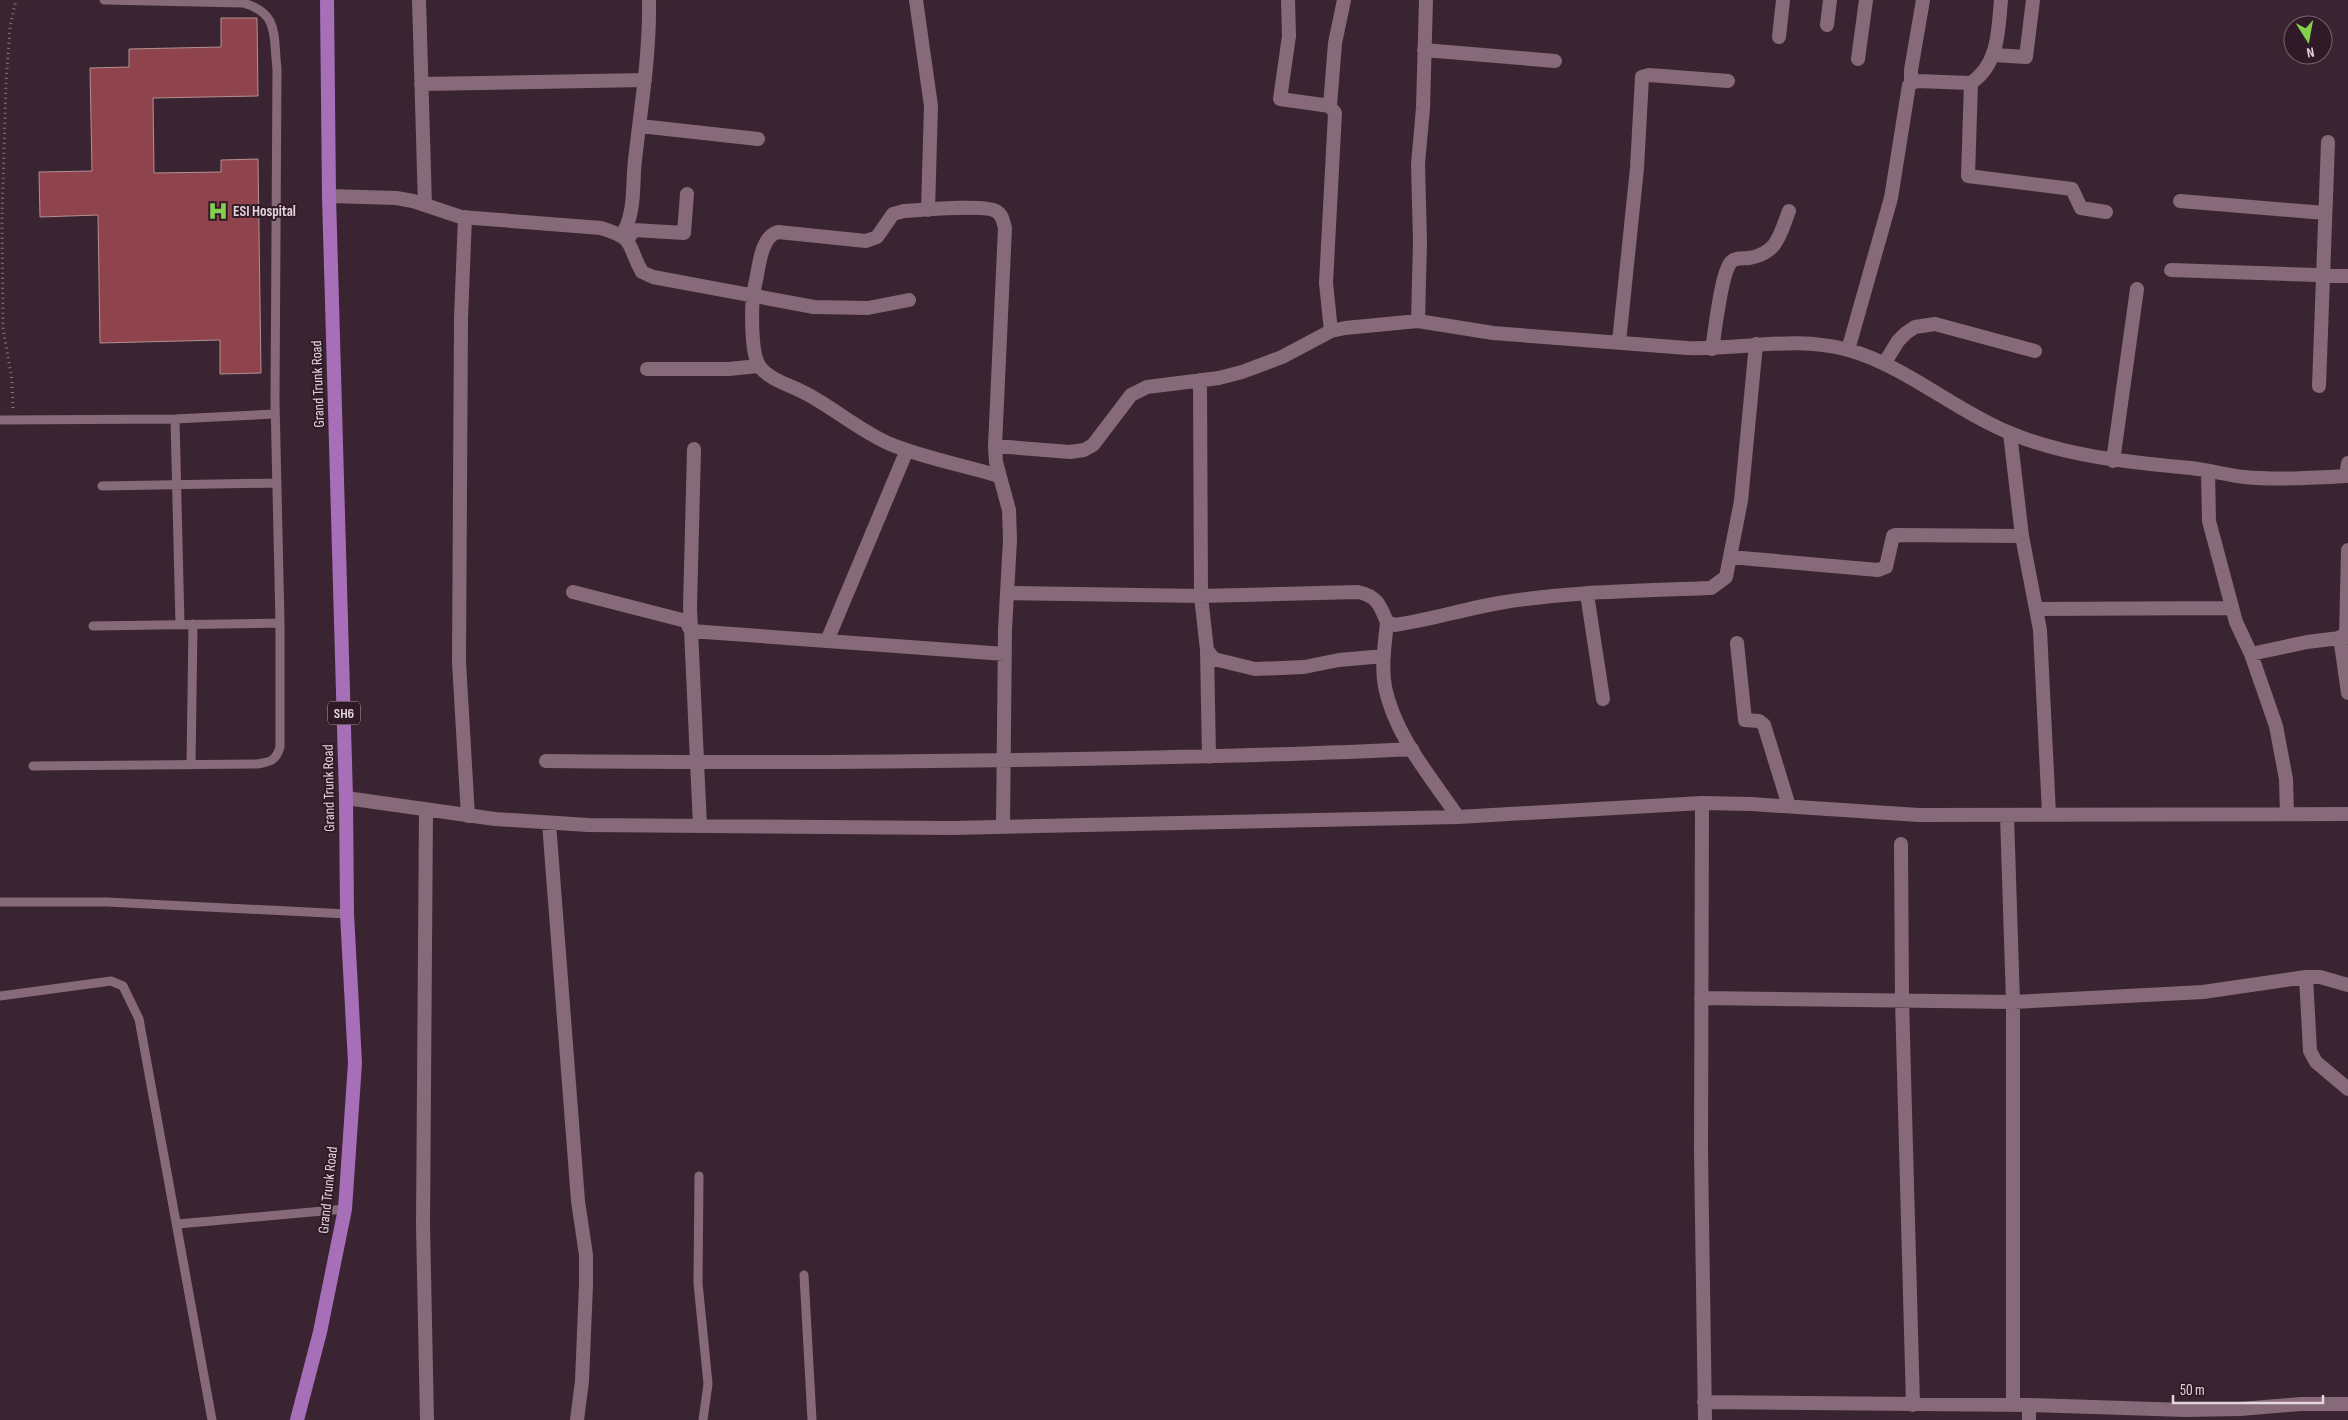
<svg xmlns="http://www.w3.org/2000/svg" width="2348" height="1420" font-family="'Sofia Sans Condensed',sans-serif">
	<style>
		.building { fill: #8f444d; stroke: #b39092 }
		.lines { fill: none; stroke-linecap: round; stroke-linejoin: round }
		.path { stroke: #8a7781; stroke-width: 3; stroke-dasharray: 1 4; stroke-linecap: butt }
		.service { stroke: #866a79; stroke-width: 9 }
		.minor { stroke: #866a79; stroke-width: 14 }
		.primary { stroke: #a86fb9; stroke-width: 14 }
		.labels { text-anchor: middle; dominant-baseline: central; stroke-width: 4; stroke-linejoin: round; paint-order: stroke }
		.shield { fill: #311a28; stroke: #ae9ca6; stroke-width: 1 }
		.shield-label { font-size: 14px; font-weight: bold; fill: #e4d4dc }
		.poi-label { font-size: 15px; font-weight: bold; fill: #e4d4dc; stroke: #311a28; text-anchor: start }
		.street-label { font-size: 15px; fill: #e4d4dc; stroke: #311a28 }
	</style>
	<rect width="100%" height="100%" fill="#3b2431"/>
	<path class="building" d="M221,18H257L258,96L153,98L154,173L221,172V160L258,159L261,373L220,374V340L100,343L98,215L40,217L39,172L92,171L90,68L129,67V49L221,47Z"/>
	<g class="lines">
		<path class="path" d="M13,408L12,381L3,327L2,219L6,83L10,27L16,0"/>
		<path class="service" d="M175,419L180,625
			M0,420L175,419L275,414
			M102,486L277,483
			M93,626L280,623
			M191,765L193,624
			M33,766L257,764C270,762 276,761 280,747V623L275,401L277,69C273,36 280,13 243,3L104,0
			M0,902H107L347,914
			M0,996L111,981L123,986L139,1019L212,1420
			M699,1176L698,1283L708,1384L703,1420
			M178,1224L345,1209
			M804,1275L812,1420"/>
		<path class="minor" d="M419,0L425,205
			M916,0L931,106L928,210
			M1288,0L1289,36L1280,99L1330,106L1335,113L1326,283L1331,331
			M1827,25L1830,0
			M1779,37L1783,0
			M1424,50L1555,61
			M1994,55L2026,57L2033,0
			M1858,59L1866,0
			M1911,82V70L1923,0
			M1971,83L1968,176L2072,189L2081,208L2106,212
			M421,84L645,80
			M1330,106L1335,43L1344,0
			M640,126L758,139
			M329,196L396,198L413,201L461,217L601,228C637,239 626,244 642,272L653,277L814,307L868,308L909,300
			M2180,201L2325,213
			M465,217L461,318L459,662L468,816
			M622,235C636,212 632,186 635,160C641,106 650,54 649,0
			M627,240L634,230L684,233L687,194
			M2171,270L2348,276
			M1418,321L1420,242L1418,164L1423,108L1426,0
			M1619,342L1637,168L1642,77L1649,75L1728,81
			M1712,349C1715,332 1721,273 1731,262C1736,257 1743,259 1749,258C1778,253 1780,234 1789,211
			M1848,350L1891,198L1909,85L1916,81L1971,83C1999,64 1998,31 2001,0
			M1884,364L1898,341L1906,333L1915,327L1935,324L2035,351
			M647,369H729L758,366
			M1200,380L1201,596L1207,650L1214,659L1255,669L1304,667L1339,660L1384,656
			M2319,386L2328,142
			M2010,433L2022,536L2040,630L2049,814
			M995,446L1070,452L1084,450L1093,445L1131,395L1147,387L1219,378L1242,372L1282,357L1331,331L1345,328L1418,321L1493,333L1687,348C1743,350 1792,335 1849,350C1907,367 1954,410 2010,433C2068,457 2129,462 2191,468C2209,470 2226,475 2244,477C2277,480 2312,478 2346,476L2348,463
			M694,449L690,608L700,826
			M2113,461L2137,289
			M2208,471L2209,521L2236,622L2251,654L2276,726L2286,779L2287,814
			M999,476C963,465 924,458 890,444C860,431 834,408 805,393C790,385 770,380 760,367C750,354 751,300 755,285C759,269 760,237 778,232L866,241L877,237L893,214L904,211C922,210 983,204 996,211C1003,215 1003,222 1005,228L995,446L996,462L1009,510L1010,540L1005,629L1003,827
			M1730,557L1878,570L1886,567L1893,536L1896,535L2022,536
			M573,592L686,621L691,631L1005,654
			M1008,593L1201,596L1358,592C1377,596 1380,605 1387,622L1395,625C1430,620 1464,609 1499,603C1569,591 1641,591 1711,588L1726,577L1741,501L1756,344
			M1587,594L1603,699
			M2036,609L2232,608
			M1387,622C1385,644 1381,666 1385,687C1395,736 1431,777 1458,817
			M2340,637L2348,693
			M2346,637L2348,550
			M827,641L907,450
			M1737,643L1745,720L1759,721L1764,725L1789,806
			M1207,650L1209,757
			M2251,654L2307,642L2348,637
			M546,761C723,763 900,762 1077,759C1189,757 1301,755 1412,749
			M346,798L495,819L588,825L952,828L1458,817L1702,803L1751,804L1919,815L2348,814
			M1702,803L1701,1152L1705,1420
			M426,810L423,1225L427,1420
			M2007,815L2013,1002V1405
			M549,823L578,1201L586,1255V1285L582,1381L577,1420
			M1901,844L1902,1000L1913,1405
			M2306,977L2310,1051L2316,1062L2348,1089
			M1701,998L2013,1002L2203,992L2306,977H2320L2348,985
			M1704,1402L2029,1405L2185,1410L2240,1409L2301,1404H2348
			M2029,1405V1420"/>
		<path class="primary" d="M297,1420L320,1332L345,1209L355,1063L347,914L346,798L329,196L327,0"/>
	</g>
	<defs>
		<symbol id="hospital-bare" viewBox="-9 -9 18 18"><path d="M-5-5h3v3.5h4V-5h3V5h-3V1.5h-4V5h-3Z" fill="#83d04f" stroke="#311a28" stroke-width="2.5" paint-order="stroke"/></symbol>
	</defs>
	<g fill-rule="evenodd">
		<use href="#hospital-bare" x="204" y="197" width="28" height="28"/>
	</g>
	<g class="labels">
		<rect class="shield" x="328" y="701.5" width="32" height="23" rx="4"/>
		<g class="shield-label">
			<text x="344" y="713">SH6</text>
		</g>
		<g class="poi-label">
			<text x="233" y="211">ESI Hospital</text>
		</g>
		<g class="street-label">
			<text transform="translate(318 384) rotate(-92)">Grand Trunk Road</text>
			<text transform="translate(329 788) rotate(-91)">Grand Trunk Road</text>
			<text transform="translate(328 1190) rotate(-84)">Grand Trunk Road</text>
		</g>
	</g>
	<g transform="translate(2308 40) rotate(169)"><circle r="24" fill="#311a28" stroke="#796470"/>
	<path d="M0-4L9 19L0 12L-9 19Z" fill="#83d04f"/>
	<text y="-8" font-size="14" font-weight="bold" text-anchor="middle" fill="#e4d4dc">N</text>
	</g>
	<path d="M2173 1395v8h150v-8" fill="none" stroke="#e4d4dc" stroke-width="2.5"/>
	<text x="2180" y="1395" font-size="15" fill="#e4d4dc" stroke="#311a28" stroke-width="4" paint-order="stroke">50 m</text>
</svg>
